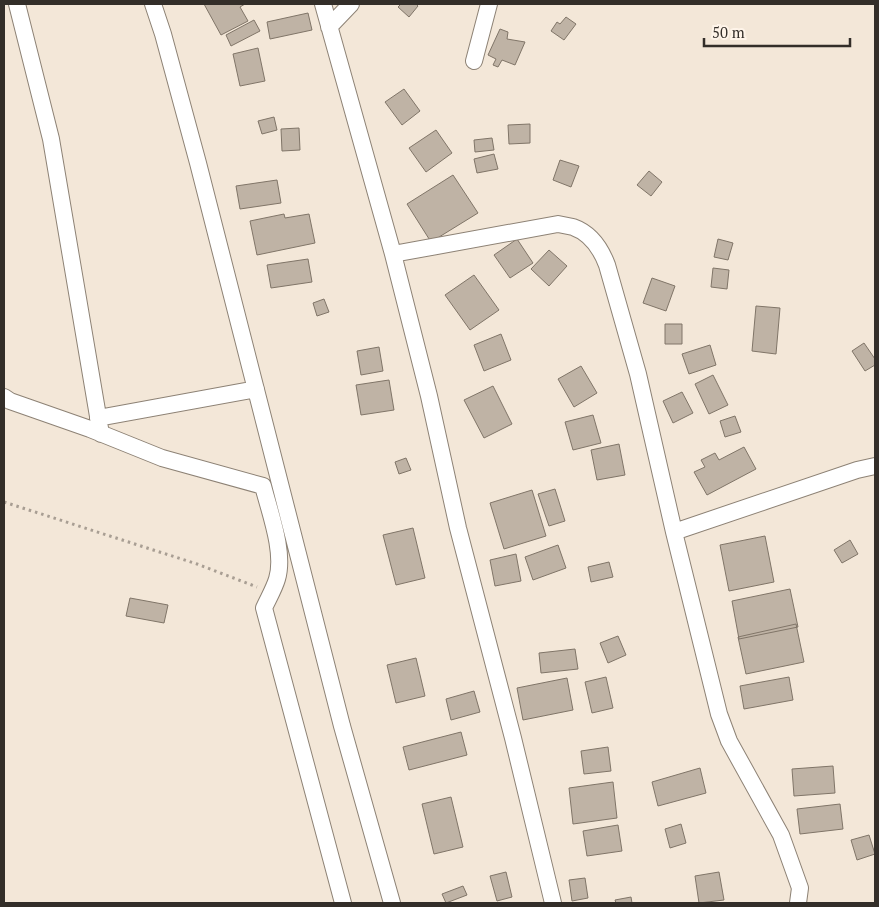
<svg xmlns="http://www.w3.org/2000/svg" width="879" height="907" font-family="'PT Serif',serif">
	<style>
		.building { fill: #bfb3a5; stroke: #807568 }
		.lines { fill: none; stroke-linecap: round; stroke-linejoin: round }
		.minor-casing { stroke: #8d8275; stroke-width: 18 }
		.path { stroke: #a89e93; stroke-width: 3; stroke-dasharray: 2.5 4; stroke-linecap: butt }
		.minor { stroke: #fff; stroke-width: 16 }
	</style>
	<rect width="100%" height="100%" fill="#f3e7d8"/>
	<path class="building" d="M204,4H245L240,7L248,21L221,35Z
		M401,4H416L418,6L409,17L398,7Z
		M308,13L312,30L270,39L267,22Z
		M566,17L576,24L564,40L551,31L557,22L560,24Z
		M254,20L260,31L231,46L226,35Z
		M500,29L508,32L507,39L525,42L515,65L502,60L498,67L493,65L496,59L488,55Z
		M258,48L265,81L240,86L233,54Z
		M404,89L420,111L402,125L385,102Z
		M274,117L277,130L262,134L258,121Z
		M530,124V143L509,144L508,125Z
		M299,128L300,150L282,151L281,129Z
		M436,130L452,153L426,172L409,148Z
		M492,138L494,150L475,152L474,140Z
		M494,154L498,169L477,173L474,159Z
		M560,160L579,166L571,187L553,180Z
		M649,171L662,182L651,196L637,185Z
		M453,175L478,213L431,242L407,204Z
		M277,180L281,203L240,209L236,186Z
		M284,214L285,218L309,214L315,243L257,255L250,221Z
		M517,239L533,263L510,278L494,255Z
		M718,239L733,243L728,260L714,257Z
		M549,250L567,266L549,286L531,269Z
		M308,259L312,282L271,288L267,265Z
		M713,268L729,270L727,289L711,287Z
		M474,275L499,310L470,330L445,295Z
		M652,278L675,286L666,311L643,303Z
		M324,299L329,312L317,316L313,303Z
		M756,306L780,308L776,354L752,351Z
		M665,324H682V344H665Z
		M501,334L511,360L484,371L474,345Z
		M864,343L875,359V365L865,371L852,351Z
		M710,345L716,365L689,374L682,354Z
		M379,347L383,371L361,375L357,351Z
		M581,366L597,393L574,407L558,379Z
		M713,375L728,405L709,414L695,384Z
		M389,380L394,410L361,415L356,385Z
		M493,386L512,424L484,438L464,400Z
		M682,392L693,413L673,423L663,401Z
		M593,415L601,443L573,450L565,422Z
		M735,416L741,432L725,437L720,421Z
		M619,444L625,475L597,480L591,450Z
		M744,447L756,469L707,495L694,472L705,467L701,460L715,453L719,460Z
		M406,458L411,470L399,474L395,462Z
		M555,489L565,521L549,526L538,494Z
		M532,490L546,536L504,549L490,503Z
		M413,528L425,578L396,585L383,535Z
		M765,536L774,582L729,591L720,545Z
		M850,540L858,554L842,563L834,550Z
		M558,545L566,568L533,580L525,557Z
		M516,554L521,581L495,586L490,560Z
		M609,562L613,577L591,582L588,567Z
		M790,589L798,627L739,639L732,601Z
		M130,598L168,605L164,623L126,616Z
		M796,624L804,662L746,674L738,637Z
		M618,636L626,655L608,663L600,643Z
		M575,649L578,669L541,673L539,653Z
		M416,658L425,696L396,703L387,665Z
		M606,677L613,708L592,713L585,682Z
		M789,677L793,700L744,709L740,686Z
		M567,678L573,710L523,720L517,688Z
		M474,691L480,712L451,720L446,699Z
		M461,732L467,755L409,770L403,747Z
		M608,747L611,771L584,774L581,751Z
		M833,766L835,793L794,796L792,769Z
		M700,768L706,793L658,806L652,782Z
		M613,782L617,818L573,824L569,788Z
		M451,797L463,847L434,854L422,804Z
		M840,804L843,829L800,834L797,809Z
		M681,824L686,843L670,848L665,829Z
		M618,825L622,851L587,856L583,831Z
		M869,835L875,854L857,860L851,840Z
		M506,872L512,897L497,901L490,876Z
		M719,872L724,900L699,903L695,876Z
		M585,878L588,898L572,901L569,880Z
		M463,886L467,895L446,903L442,894Z
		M631,897L632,903H616L615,900Z"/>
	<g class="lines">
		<defs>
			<path id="minor" d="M17,4L51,139L101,434
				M153,4L163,34L198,163L342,726L392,903
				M323,4L393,254L429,396L458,528L513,738L553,903
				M329,27L351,4
				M474,61L489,4
				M393,254L558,224C563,225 568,226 573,227C590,233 601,249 607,265L638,374L674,532L719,714L729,741L781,835L800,888L798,903
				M4,397L10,401L90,429L162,458L263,486C270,513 285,553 277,579C274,589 268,599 264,608L343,903
				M98,418L256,389
				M674,532L857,470L875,466"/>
		</defs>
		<use href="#minor" class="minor-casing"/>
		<path class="path" d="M4,502L197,564L257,587"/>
		<use href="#minor" class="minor"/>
	</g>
	<rect width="879" height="907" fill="none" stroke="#332e29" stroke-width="10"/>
	<path d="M704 38v8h146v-8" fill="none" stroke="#332e29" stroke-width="2.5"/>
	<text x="712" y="38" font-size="15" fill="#332e29" stroke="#fef4e9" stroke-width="4" paint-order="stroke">50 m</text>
</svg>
